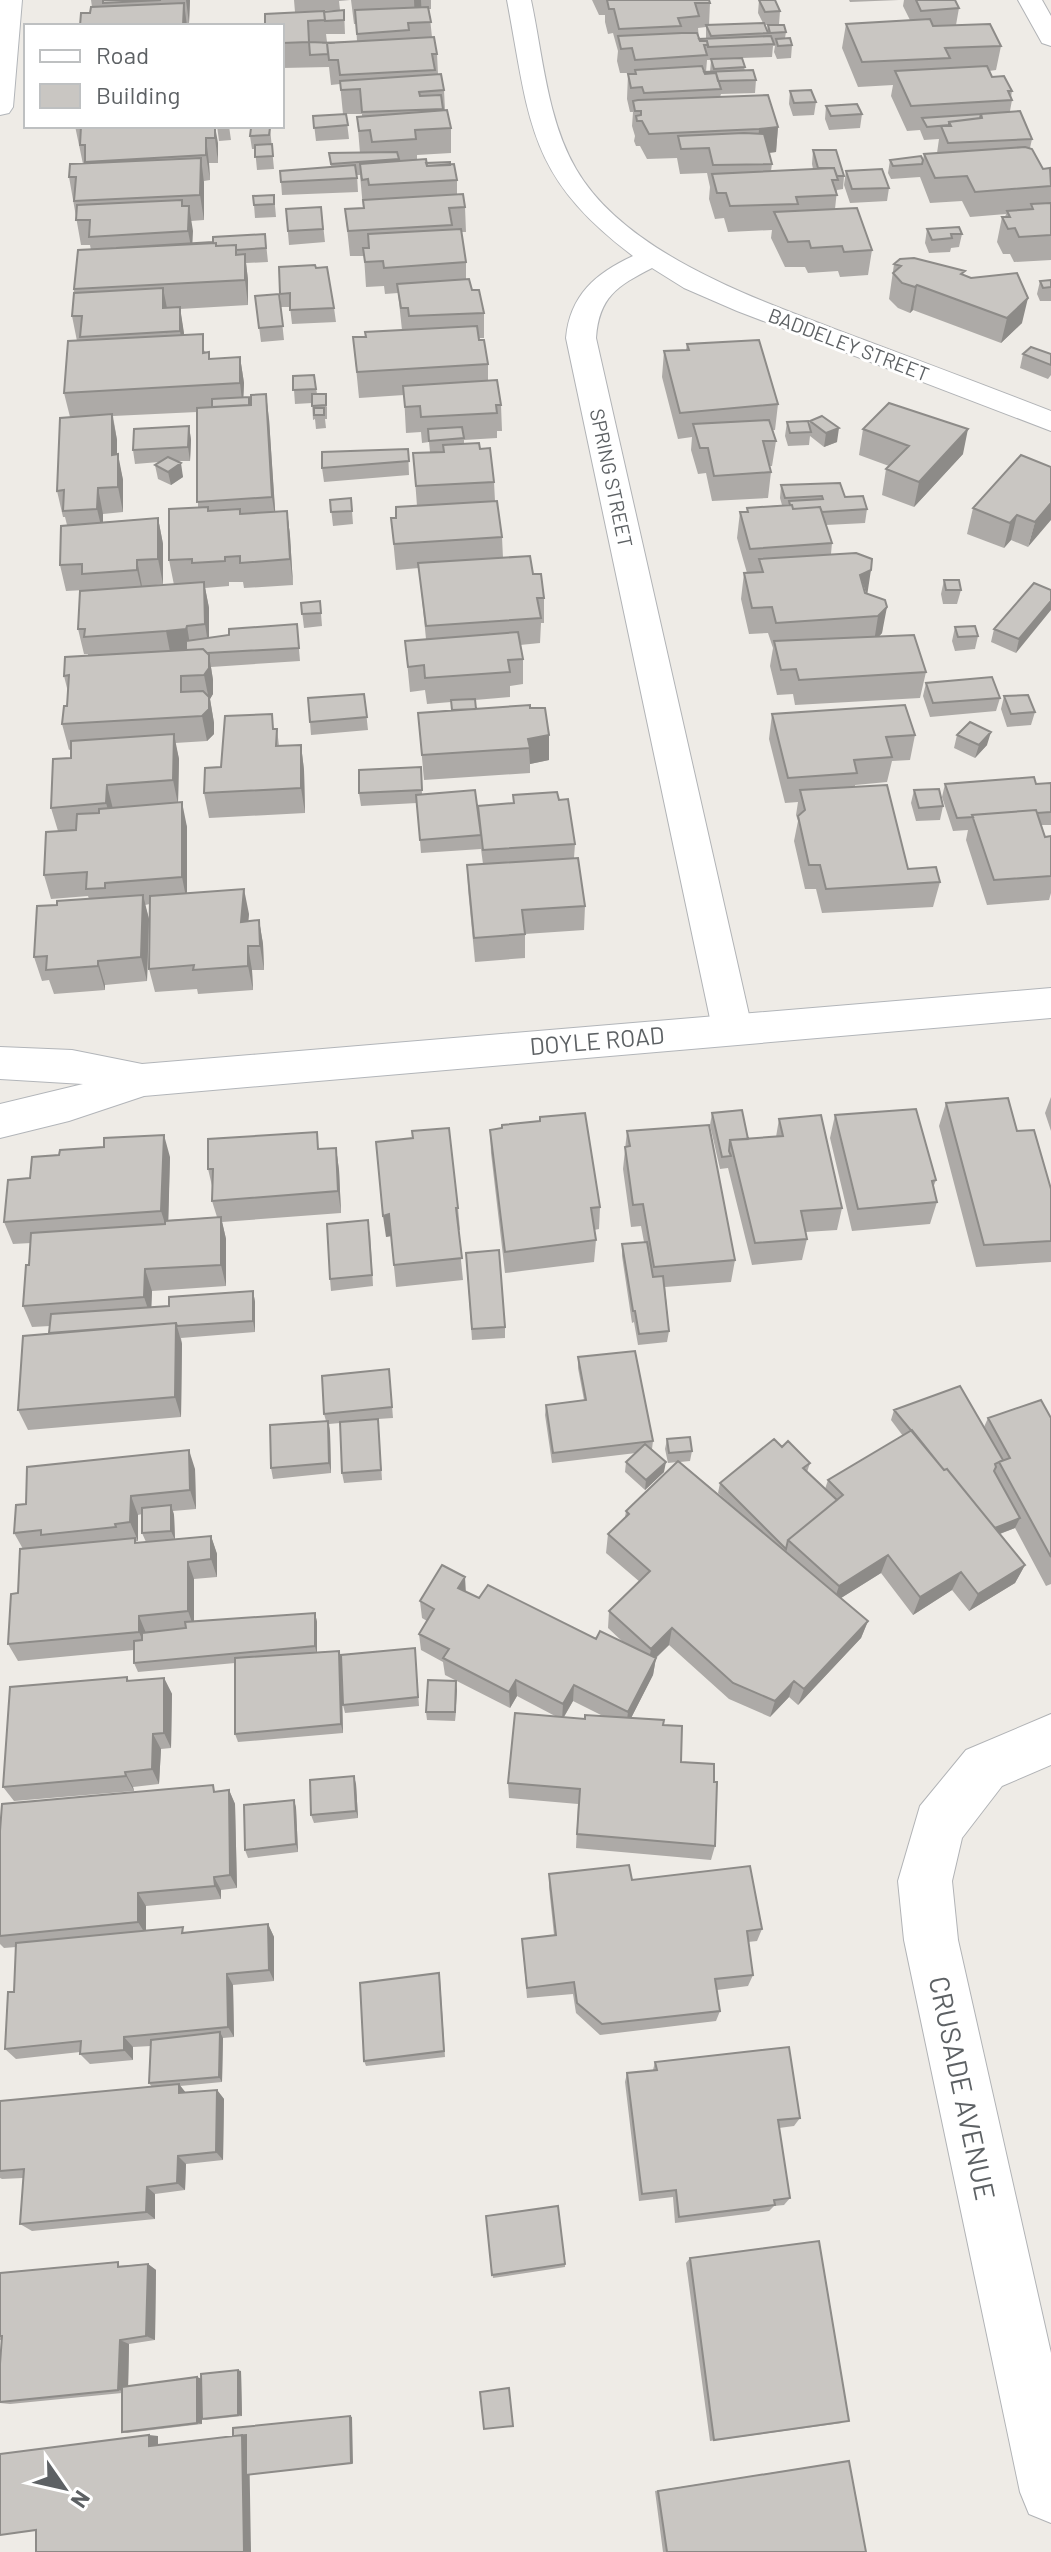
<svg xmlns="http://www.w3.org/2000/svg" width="1051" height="2552" font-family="Barlow,sans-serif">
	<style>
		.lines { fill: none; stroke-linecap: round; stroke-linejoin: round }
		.street-casing { stroke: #b1b3b6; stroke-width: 2 }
		.secondary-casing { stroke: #b2b5b9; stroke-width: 2 }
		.street { fill: #fff; fill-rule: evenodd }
		.secondary { fill: #fff; fill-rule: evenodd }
		.wall { fill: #adaaa7; fill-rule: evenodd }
		.shaded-wall { fill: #8d8b88 }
		.building { fill: #c9c6c2; stroke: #8d8b88; stroke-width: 2 }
		.labels { text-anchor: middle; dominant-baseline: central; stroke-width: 6; stroke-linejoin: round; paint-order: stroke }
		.far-street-label { font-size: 20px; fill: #5d6164; stroke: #fff }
		.street-label { font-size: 24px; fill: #5d6164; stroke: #fff }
		.near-street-label { font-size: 28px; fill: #5d6164; stroke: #fff }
	</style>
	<rect width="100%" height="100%" fill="#eeebe6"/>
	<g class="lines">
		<defs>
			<path id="street" d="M507,0H531C543,56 547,119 576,169C628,259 773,305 864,340C926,363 989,387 1051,411V431L737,311L684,288L652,268C617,286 599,297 596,338L752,1028L746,1039L732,1043L718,1039L712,1028L566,338C570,295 596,273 633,256C527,176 530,122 507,0Z
				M1018,0H1042L1051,16V46L1042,43Z
				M1051,1714V1765L1002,1786L962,1838L952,1881L958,1940L1051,2353V2523L1029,2514L1020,2492L904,1940L898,1881L920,1806L966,1750Z"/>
			<path id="secondary" d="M0,0H22L13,107L9,113L0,115Z
				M1051,988V1018L144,1096L69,1121L0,1138V1104L83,1084L0,1079V1047L72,1050L142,1064Z"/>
		</defs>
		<use href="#street" class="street-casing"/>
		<use href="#secondary" class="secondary-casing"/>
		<use href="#street" class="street"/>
		<use href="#secondary" class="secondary"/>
	</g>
	<path class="wall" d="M91,0H190L189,23H186L187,26H80L90,13L92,7Z
		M294,0H350L339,1L340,10L295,12Z
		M351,0H431V9H429L432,37L437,54L438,74L444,90L445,110L451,128V153L417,155V160L426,163L457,180V194L465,207L466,232H461L466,262V280L484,313V338H479L488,364V381L501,405L502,431H497V438L464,440V444L480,449L494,482L495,501L502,537L503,558L533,574L544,598V623H541L540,643L520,645L523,659V684L510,686V697L475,700L476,709L530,708L549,760L530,764V773L424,780L418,713L451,710V702L427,704L425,690L410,692L405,641L426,639L419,568L396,570L391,518H396L417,506L413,453L430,452L429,442L422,443L421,432L406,433L404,395L359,398L353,337H366L402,330L398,293L385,294L384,286L366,287L364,256H350L345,209L363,208L360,175H357L358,192L282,195L281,182L331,167L329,153H360L357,117L362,116V114H346L349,139L316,141L313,116L343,114L340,84L331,85L329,67L282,68V26L324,12L344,10L345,34H326L327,42L357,41L356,24H354Z
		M592,0H709L710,3L709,25L763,23L758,13L759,0L780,11L779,24L765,25L767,31L768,25L786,32L785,38L792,45L791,58L777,59L774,52L775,46H773L772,57L742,58L745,71L756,80L755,93L721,94L720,97L778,127L776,152L769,153L772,164L771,171L813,169L812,164L813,150L844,176L843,189L837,190L835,209L872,250L868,275L840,277L838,271L808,273L805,267H785L771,238L772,230L728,232L724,218L715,219L709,199L710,187L707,173L680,174L677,158L647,159L640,146H636L634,141L635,136L632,126L633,112H630L627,99L628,74H631V73H620L617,61L618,51L613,33L608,34L605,22V15H599ZM706,27V39H699L698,28ZM707,60H711L710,72H706Z
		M849,0H899L850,2Z
		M904,0H955L959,8L956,25L1001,46L996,70L989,71L992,77L1012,91L1011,97L1012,100L1010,111L1032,139L1030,148L1043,169L1051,170V260L1014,262L1010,254H1003L997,242L1002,217H1005L1006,214L970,217L962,201L930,203L920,177L891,179L888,173L890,160H923L924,154L937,153L939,139L924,140L920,130L907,131L891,96L893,85L858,87L842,48L846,24L910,20L903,6Z
		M790,91L816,102L814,115L793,116L789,104Z
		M826,106L862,114L860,128L829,130L825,119Z
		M75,126H215L218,163H209L210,180L204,181V220L191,221L192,243L213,242L265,234L268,262L246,263L248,280V305L180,309L184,335L206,352H209L210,359L240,357L244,383L243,397H249L250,405L269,419L275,512L287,511L290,536L293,585L244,588L243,582H229V586L205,588L209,608V637L298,638L300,661L211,667L213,680V694L210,699L214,723V734L207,741L175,743L179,759L178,802L187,827V893L249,914L248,921L259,920L263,944L264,970H252L253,990L198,994L197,989L155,992L149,969L150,904L145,905L149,919L147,981L105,985V990L54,994L49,980L42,981L34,957L57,905L89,899L88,896L51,899L44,875L58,831L51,808L71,758V749L69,750L62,724L67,706L68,692L64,676L88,656V654H84L78,629L85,590L66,591L60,565L67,525L65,517H63L57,491L70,417L64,393L77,341L72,316L74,289L91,250L90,245H81L69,177L83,164ZM197,412L198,507L169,560L174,585L142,587L163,584V544L158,518L103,522V514L123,512V480L117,454V440L113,416Z
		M217,126H229L231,140L219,141Z
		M270,128L274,169L257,170L255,149H252L250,136Z
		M846,171L889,188L887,201L850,203L844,185Z
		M274,195L276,217L255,218L254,205Z
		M321,207L325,242L289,245L286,209Z
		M927,229L962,234L959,247L951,248L950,252L929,253L925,243Z
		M894,264L964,275L1022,323L1001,343L913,310L910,313L898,308L889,299Z
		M316,268L334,308L336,322L292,324L290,307H281L280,294Z
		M1051,280V301H1040L1037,294L1040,281Z
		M279,294L284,340L261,342L255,296Z
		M687,344L778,404L775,430H773L776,441L772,466H769L771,472L768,498L712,501L706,473L698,474L691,450L692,437L678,439L662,377L664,351L686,350Z
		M1023,354H1051V375L1048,379L1020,368Z
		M314,375L317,394L327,407V419H325L326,428L316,429L315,419L313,420L312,403L295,404L293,376Z
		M810,421L837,442L824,447L810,436L809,445L788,446L785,436L787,422L809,426Z
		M189,426L191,440L190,461H178L183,477L171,485L158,479L155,465L159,462L135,464L133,450Z
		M863,429L963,454L914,507L882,495L886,469L889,466L859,455Z
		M408,449L409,475L324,482L322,468Z
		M1051,467L1028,547L1011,540L1004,548L967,534L973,508Z
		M781,485L845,497L867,509L865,523L826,525L832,543L831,554L867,594L885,600L882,633L879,636L926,672L920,698L795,705L793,694L777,695L770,666L773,648L768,633L749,634L741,599L744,573H747L737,538L740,512H747V508L782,505L780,498Z
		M351,498L353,524L333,526L330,500Z
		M944,580L961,590L957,604H943L941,594Z
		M1051,590L1016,653L991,642L994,629Z
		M320,601L322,626L304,628L301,603Z
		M955,627L978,636L975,649L955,651L952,641Z
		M926,683L1000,698L996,711L930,717L923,696Z
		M364,694L368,730L311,735L310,722Z
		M1004,696L1035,712L1031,725L1007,727L1001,709Z
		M772,714L915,735L910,760L892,761L887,782L855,785V787L908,869L940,882L933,907L822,913L816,889H805L794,841L798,821L796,815L798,802L785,803L769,739Z
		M274,729H277L279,746L301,745L304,770L305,813L209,818L204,793L221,767Z
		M957,735L987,745L975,758L954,748Z
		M421,767L422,795L479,815L513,803V795L559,800L575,844L574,858L585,906L584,930L525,934V958L475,962L468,889L467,865L483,864L481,849L421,853L417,803L361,806L359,793Z
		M1051,783V825H1041L1045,837L1051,836V893L1049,900L987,905L966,840L968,830L953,831L942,797L945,784Z
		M914,790L943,806L940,820L916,821L911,803Z
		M1051,1097V1131L1045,1113Z
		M946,1103L1017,1131L1051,1189V1262L976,1267L939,1126Z
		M712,1113L748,1139L776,1137L779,1119L842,1208L837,1230L806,1232L807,1239L802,1260L752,1265L728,1168L720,1169L710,1125Z
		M835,1115L936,1180L933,1188L937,1202L930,1224L852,1231L830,1138Z
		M490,1130L600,1207L599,1229L594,1230L596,1240L594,1262L505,1273L491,1153Z
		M412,1131L458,1208L460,1230H458L463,1280L396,1287L391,1236L386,1237L412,1138Z
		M627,1131L735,1260L731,1282L665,1287L669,1331L667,1342L638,1345L634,1322L632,1323L622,1256V1244L644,1242L641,1226L631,1227L623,1169Z
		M336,1148L339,1170L341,1213L222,1222L226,1239V1286L152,1291L151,1307L169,1306L253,1291L255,1302V1332L181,1338L182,1344L181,1417L28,1430L18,1410L49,1333L50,1326L32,1327L23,1306L31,1243L13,1244L4,1222L30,1178L170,1157L168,1220L217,1217L212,1201L213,1190L208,1169L319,1149Z
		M370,1231L373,1286L331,1291L330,1279Z
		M466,1253L505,1327V1338L472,1340Z
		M578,1357L653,1441L652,1449L664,1472L645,1490L625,1472L626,1462L636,1453L552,1463L545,1415L546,1405L584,1400L578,1368Z
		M389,1369L393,1418L378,1419L382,1480L344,1483L342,1473L340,1423L329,1424L330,1432L331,1473L273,1479L271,1468L326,1421L324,1414Z
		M894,1410L984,1427L988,1418H1051V1584L1046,1586L1015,1528L1000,1534L1025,1565L1015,1583L969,1611L952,1590L913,1615L881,1573L841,1598L868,1621L861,1638L798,1705L789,1697L770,1717L729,1699L669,1645L656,1658L653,1675L631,1718L663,1725L681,1762L715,1846L711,1860L576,1848L578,1804L509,1798L508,1783L557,1717L517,1696L510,1708L445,1675L443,1662L421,1650L419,1634L427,1621L422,1618L420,1601L466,1592L479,1598L596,1639L623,1642L608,1628L609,1611L640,1582L606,1553L608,1534L625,1517L626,1511L677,1462L668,1463L665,1449L667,1439L692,1451L690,1461L680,1462L728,1502L718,1493L720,1483L782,1447L810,1463L807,1472L825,1489L828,1480L903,1436L891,1420ZM573,1701L603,1716L585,1719L564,1717Z
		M195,1469L196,1509L173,1511L174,1515L175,1539L211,1536L217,1554V1577L194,1579V1622L315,1613L317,1622V1652L339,1651L341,1659L343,1733L238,1742L235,1734V1663L138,1672L134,1663V1650L18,1661L8,1644L18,1593L23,1549L14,1533L26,1504ZM142,1514V1533L146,1542L137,1543L136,1541H138V1515Z
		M415,1648L419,1706L345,1713L343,1705Z
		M127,1677L129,1681L164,1678L172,1694L171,1748L161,1749L159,1784L133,1787L134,1791L14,1801L3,1787Z
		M456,1681L455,1721L427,1720L426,1712Z
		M356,1784L358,1818L314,1823L311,1815Z
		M229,1790L235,1804L237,1888L221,1890V1899L146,1906V1930L186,1933L268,1924L274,1937V1981L233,1985L234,2037L223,2038L222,2082L180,2086L186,2093L217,2090L224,2099L223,2160L186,2164L185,2190L155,2194V2219L32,2231L20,2224L23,2178L2,2179L0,2178V2101L152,2087L149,2083L151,2046L133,2047V2060L90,2064L80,2054V2052L16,2059L5,2049L14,1992L16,1947L4,1948L0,1944V1831L216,1791Z
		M294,1800L296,1808L298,1852L248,1858L245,1850Z
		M549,1874L632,1880L762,1929L757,1941L748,1942L753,1975L748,1986L717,1990L720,2011L716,2021L600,2035L576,2013L573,1994L527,1998L522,1939L554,1935L549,1887Z
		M440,1979L445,2057L366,2066L364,2061Z
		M655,2062L800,2118L794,2126L779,2128L790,2198L784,2205L774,2206L769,2211L675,2223L673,2197L639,2201L625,2082L627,2073L653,2070Z
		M486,2216L565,2264V2267L493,2278Z
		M690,2258L842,2423L710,2441L686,2263Z
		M148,2264L156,2270L155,2340L129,2344L128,2386L197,2377L201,2379L241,2371L242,2416L206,2420L202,2419V2424L127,2433L122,2432V2393L10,2404L0,2403V2364L2,2340H0V2273Z
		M841,2462L866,2552H663L655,2491Z"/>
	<path class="shaded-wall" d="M186,0H190L189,23Z
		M414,0H421L422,21L415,23Z
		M184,3L187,26H183Z
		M215,126L218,143V163L215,138Z
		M778,127L776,152L757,154L759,129Z
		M206,138L209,163L210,180L206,155Z
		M201,158L204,183V220L200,195Z
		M189,206L193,231L192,252L188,231Z
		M245,254L248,280V305L245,280Z
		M917,285L913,310L910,313L915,287Z
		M163,288L168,313L167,334L163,308Z
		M1028,298L1022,323L1001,343L1007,318Z
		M180,307L184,333V356L180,331Z
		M240,357L244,383L243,409L240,383Z
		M266,394L269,419L276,523L272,497Z
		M112,414L117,440V481L112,455Z
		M189,426L191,440L190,461L188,447Z
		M839,428L837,442L824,447L826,433Z
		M968,429L963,454L914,507L919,482Z
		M118,454L123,480V512L118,487Z
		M181,463L183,477L171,485L168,472Z
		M98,488L103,514V534L97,509Z
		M1051,503V520L1028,547L1035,522Z
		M287,511L290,536L293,585L290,559Z
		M1017,515L1011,540L1004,548L1010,523Z
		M158,518L163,544V584L158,559Z
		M137,560L142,586L143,595L137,570Z
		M871,570L867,596L860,575Z
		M204,582L209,608V650L205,624Z
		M1051,601V610L1016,653L1019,639Z
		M887,607L882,633L874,642L878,616Z
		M187,626L191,651L171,657L166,631Z
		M209,655L213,680V694L210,699L214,723V734L207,741L202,716L209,700L204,675Z
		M991,732L987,745L975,758L979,745Z
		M174,734L179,759L178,804L173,780Z
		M549,735V760L530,764L528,739Z
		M301,745L304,770L305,813L301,788Z
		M107,785L113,809V827L106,803Z
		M182,802L187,827V902L182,877Z
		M244,889L249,914L246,946L241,922Z
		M143,895L149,919L147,981L141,957Z
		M259,920L263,944L264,970L260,946Z
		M248,946L252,970L253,990L248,966Z
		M98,961L105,985V990L98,966Z
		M164,1135L170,1157L168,1233L161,1211Z
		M336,1148L339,1170L341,1213L338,1191Z
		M389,1214L391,1236L386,1237L383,1216Z
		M221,1217L226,1239V1286L221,1265Z
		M145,1269L152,1291L151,1318L144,1297Z
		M253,1291L255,1302V1332L253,1321Z
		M176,1323L182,1344L181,1417L175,1397Z
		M328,1421L330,1432L331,1473L329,1463Z
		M189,1450L195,1469L196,1509L190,1490Z
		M666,1462L664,1472L645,1490L646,1480Z
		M131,1496L138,1515V1541L130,1522Z
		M171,1505L174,1515L175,1540L171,1531Z
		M1020,1518L1015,1528L988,1538L993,1528Z
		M211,1536L217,1554V1577L211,1559Z
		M888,1555L881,1573L833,1603L839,1586Z
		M188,1562L194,1579V1628L188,1611Z
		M1025,1565L1015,1583L969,1611L978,1594Z
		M961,1572L952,1590L913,1615L920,1597Z
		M465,1577L466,1594L458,1588Z
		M315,1613L317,1622V1655L315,1646Z
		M139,1616L146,1633V1649L139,1632Z
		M868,1621L861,1638L798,1705L804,1689Z
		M672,1628L669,1645L648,1665L651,1649Z
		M339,1651L341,1659L343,1733L341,1724Z
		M656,1658L653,1675L626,1728L628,1712Z
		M164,1678L172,1694L171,1748L164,1733Z
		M516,1680L517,1696L510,1708L509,1692Z
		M456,1681L457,1690L455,1721V1712Z
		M794,1681L789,1697L770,1717L775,1701Z
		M574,1685L573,1701L562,1720L563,1704Z
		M153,1734L161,1749L159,1784L152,1769Z
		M125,1772L133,1787L134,1791L126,1776Z
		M354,1776L356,1784L358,1818L356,1811Z
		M229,1790L235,1804L237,1888L230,1875Z
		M294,1800L296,1808L298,1852L296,1844Z
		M214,1877L221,1890V1899L215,1886Z
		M138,1893L146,1906V1935L138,1922Z
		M268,1924L274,1937V1981L269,1970Z
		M227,1974L233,1985L234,2037L228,2027Z
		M220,2032L223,2038L222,2082L219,2077Z
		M124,2037L133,2047V2060L124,2050Z
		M179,2084L186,2093H179Z
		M217,2090L224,2099L223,2160L216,2152Z
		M178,2156L186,2164L185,2190L177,2183Z
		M147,2187L155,2194V2219L146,2212Z
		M148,2264L156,2270L155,2340L146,2336Z
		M120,2340L129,2344L128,2392L118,2390Z
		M238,2370L241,2371L242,2416L238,2415Z
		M197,2377L202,2379V2424L197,2423Z
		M350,2416L352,2417L353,2464L351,2463Z
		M149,2435L158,2436V2447L149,2446Z
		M242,2435L249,2436L251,2552H244Z"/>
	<path class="building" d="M103,0H161L103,3Z
		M607,0H709L710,3H695L699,16L678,18L681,26L619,29L614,9H609Z
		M759,0H775L780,11L765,12Z
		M916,0H955L959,8L921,11Z
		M184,3L183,26H80L81,13H90L91,7Z
		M428,7L431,22L408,23L409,30L357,34L355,10Z
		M344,10V20L325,21L324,12Z
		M324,11L325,20L308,21L309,42L282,43V26H265V14Z
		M930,19L933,26L990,24L1001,46L945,48L950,58L862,62L846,24Z
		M764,23L768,33L711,36L706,25Z
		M768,25H784L786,32L770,33Z
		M682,33H697L700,41H707L708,45H704L707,55L635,60L632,48L621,49L618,36Z
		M771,36L774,44L708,47L707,41H700L699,39Z
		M434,37L437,54H432L435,70L340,75L338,60H329L327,43Z
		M790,38L792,45L778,46L776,39Z
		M309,42L334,43H327L328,54L310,55Z
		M742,58L745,67L714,69L711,59Z
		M702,66L705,74L716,73L721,89L644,93L642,87L631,88L628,74H636L635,70Z
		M987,66L992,77L1004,76L1012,91H1008L1012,100L911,106L895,71Z
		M753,70L756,80L718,81L716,73L705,74L704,72Z
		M441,74L444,90L419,92L420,96L441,95L443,109L362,112L360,89L341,90L340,81Z
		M811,90L816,102L794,103L790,91Z
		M768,95L778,127L759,129L649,134L642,121H637L636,116L641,115V111H635L633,101L638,100Z
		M857,104L862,114L831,116L826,106Z
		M447,110L451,128L415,130L416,139L372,142L370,130L359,131L357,117Z
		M1020,111L1032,139L948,143L941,126H951L949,122L982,118L981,114Z
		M346,114L348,125L314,128L313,116Z
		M981,114L980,118L949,122V125L927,127L922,118L982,114Z
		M81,126H215V138H206V155L85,162V145H80Z
		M251,128H270L269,135L250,136Z
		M744,133L764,134L772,164L713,165L709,148L681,149L678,136Z
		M272,144L273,156L255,157V145Z
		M1025,147L1032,149L1043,169L1050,168L1051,186L975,192L967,176L935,178L924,154Z
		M813,150H836L844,176H837L834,168H818Z
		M397,152L399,159L331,164L329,153Z
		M921,156L923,160L922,164L893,166L890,160Z
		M201,158L200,195L74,201L76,177H69L70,164Z
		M426,159L427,166L454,164L457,180L369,185L368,179L362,180L360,164Z
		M450,162V165L427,166L426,163Z
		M355,165L357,178L281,182L280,171Z
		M834,168L838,180H832L837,195L796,197L798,204L730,206L726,193H717L712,174Z
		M882,169L889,188L852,189L846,171Z
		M463,194L465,207L449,208L452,225L348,231L345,209L364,208L363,200Z
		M274,195V204L254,205L253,196Z
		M182,200V206H189L188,231L89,237L90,220H76L77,205Z
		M1051,203V235L1019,237L1015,228L1008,229L1002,217H1010L1007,211L1033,209L1031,204Z
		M321,207L323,229L288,231L286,209Z
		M857,208L872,250L844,252L842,246L811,248L809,241L788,242L774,212Z
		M959,227L962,234H951L952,238L932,240L927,229Z
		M461,229L466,262L384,268L383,261L365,262L363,248H369L368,234Z
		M265,234L266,248L236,250V245L216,246V243L116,248L213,242V237Z
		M216,243V246L236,245V255L245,254V280L74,289L78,250Z
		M914,258L965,271L961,274L971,278L1017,273L1028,298L1007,318L917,285L915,287L902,283L893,273L901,266L894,264L900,259Z
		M315,265L316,268L327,267L334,308L290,310V293L280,294L279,267Z
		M469,279L472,290H479L484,313L409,316L408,308H401L397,284Z
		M1051,280V287L1043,288L1040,281Z
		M163,288V308L180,307V331L80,337L82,316H72L74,293Z
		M279,294L283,326L259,328L255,296Z
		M477,326L479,340H484L488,364L357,372L353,337H366L365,332Z
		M203,334V353L209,352V359L240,357V383L64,393L68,341Z
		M759,340L778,404L680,413L664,351L689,350L687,344Z
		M1031,347L1051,354V365L1023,354Z
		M314,375L316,389L293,390V376Z
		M497,380L501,405H496L497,413L421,417L420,406L405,407L403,386Z
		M266,394L272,497L197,502V408L251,405V395Z
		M312,394H326V405L312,406Z
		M249,397V405L212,407V399Z
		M889,403L968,429L919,482L886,469L909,446L863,429Z
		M314,408H324V415H314Z
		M112,414V455L118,454V487L98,488L97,509L63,511L64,490L57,491L60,418Z
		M822,416L839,428L826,433L810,421Z
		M769,420L776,441H763L771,472L714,476L708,448H700L693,424Z
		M808,421L811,432L790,433L787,422Z
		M189,426L188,447L133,450L134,429Z
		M462,427L464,438L429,441L428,429Z
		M479,443L480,449L490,448L494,482L416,486L413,453L444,452L443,445Z
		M408,449L409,461L322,468V452Z
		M1021,455L1051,467V503L1035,522L1017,515L1010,523L973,508Z
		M168,457L181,463L168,472L155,465Z
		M840,483L845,497L863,496L867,509L822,512L820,507L793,509L792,505H790L789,501L823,499L822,496L785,498L781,485Z
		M351,498L352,511L331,512L330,500Z
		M497,501L502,537L394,544L391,518H396V507Z
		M792,505L793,509L820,507L832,543L750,549L740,512H748L747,508Z
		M208,507V511L240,509V514L287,511L290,559L240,563V556L225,557V561L192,563V559L169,560V509Z
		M158,518V559L137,560V570L82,574V564L60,565L61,526Z
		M856,553L872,559L871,570L860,575L865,593L885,600L887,607L878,616L776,623L772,607L752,608L744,573L763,572L759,559Z
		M530,556L533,574H541L544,598H537L541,618L426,626L418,563Z
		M944,580H959L961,590H946Z
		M204,582L205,624L187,626L186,629L166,631L84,637L85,629H78L80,591Z
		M1034,583L1051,590V601L1019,639L994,629Z
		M320,601L321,613L302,614L301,603Z
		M297,624L299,648L207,653L203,649L186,650V641L229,635V629Z
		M975,626L978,636L958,637L955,627Z
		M518,632L523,659L508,660L510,672L425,678L424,665L408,667L405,641Z
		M914,635L926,672L799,680L796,669L781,670L774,641Z
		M203,649L209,655V668L204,675L181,676V692L203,691L209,697V709L202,716L62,724L64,706H67L69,675L64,676L65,657Z
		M992,677L1000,698L933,703L926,683Z
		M364,694L367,717L310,722L308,698Z
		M1028,695L1035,712L1011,714L1004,696Z
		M475,699L476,709L452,710L451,700Z
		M530,705V708H545L549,735L528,739L530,748L422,755L418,713Z
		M905,705L915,735L886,737L892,757L854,760L857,773L788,778L772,714Z
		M272,714L273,729H277L276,746L301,745V788L204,793L205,768L221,767L225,716Z
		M970,722L991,732L979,745L957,735Z
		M174,734L173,780L107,785L106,803L51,808L53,759L71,758V741Z
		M421,767L422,790L359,793V770Z
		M1034,777L1036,784L1051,783V812L1037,813L1036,810L972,815L973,817L957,818L945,784Z
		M887,785L908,869L936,867L940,882L826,889L820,865H809L798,816L805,810L800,790Z
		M939,789L943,806L919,808L914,790Z
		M475,790L481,835L420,840L416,795Z
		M557,792L559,800L568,799L575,844L483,850L478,806L514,803L513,795Z
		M182,802V877L105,883V888L86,889L87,872L44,875L46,832L76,830L77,814L99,813V809Z
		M1036,810L1045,837L1051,836V876L994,880L972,815Z
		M578,858L585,906L522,910L525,934L474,938L467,865Z
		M244,889L241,922L259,920L260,946H248V966L193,970L194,965L149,969L150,896Z
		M143,895L141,957L98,961V966L46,970L47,956L34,957L37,906L57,905V901Z
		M1008,1098L1017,1131L1034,1130L1051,1189V1241L984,1245L946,1103Z
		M916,1109L936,1180L932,1181L937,1202L858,1209L835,1115Z
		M742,1110L748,1139L730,1140L729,1151L731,1156L722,1157L712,1113Z
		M585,1113L600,1207L591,1208L596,1240L505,1252L490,1130L502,1128V1125L540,1121V1117Z
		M821,1115L842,1208L801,1211L807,1239L755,1243L730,1140L783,1136L779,1119Z
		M709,1125L735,1260L654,1267L643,1204L633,1205L625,1147L630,1146L627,1131Z
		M449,1128L458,1208H456L462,1258L394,1265L389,1214L383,1216L376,1142L413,1138L412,1131Z
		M317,1132L318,1149L336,1148L338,1191L212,1201L213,1169H208V1139Z
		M164,1135L161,1211L4,1222L8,1180L30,1178L32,1157L59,1155L60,1150L104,1147V1138Z
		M221,1217V1265L145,1269L144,1297L23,1306L26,1265H29L31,1233L165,1224V1221Z
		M368,1220L372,1275L330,1279L327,1224Z
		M647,1242L653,1277L663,1276L669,1331L639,1334L635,1311H633L622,1244Z
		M499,1250L505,1327L472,1329L466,1253Z
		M253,1291V1321L177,1326L176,1323L49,1333L51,1314L169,1306V1297Z
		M176,1323L175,1397L18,1410L23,1336Z
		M635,1351L653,1441L553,1453L546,1405L586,1400L578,1357Z
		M389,1369L392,1407L324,1414L322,1376Z
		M960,1386L1003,1460L995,1464L996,1467L994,1471L1020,1518L995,1528L947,1469L944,1470L894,1410Z
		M1041,1400L1051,1418V1557L999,1462L1010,1458L988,1418Z
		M378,1419L381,1470L342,1473L340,1422Z
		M328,1421L329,1463L271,1468L270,1425Z
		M912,1430L944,1470L947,1469L1025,1565L978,1594L961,1572L920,1597L888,1555L839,1586L788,1540L843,1495L828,1480Z
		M690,1437L692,1451L669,1453L667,1439Z
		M774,1439L782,1447L788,1441L810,1463L803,1468L837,1500L788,1540L786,1549L720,1483Z
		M645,1444L666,1462L646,1480L626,1462Z
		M189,1450L190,1490L131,1496L130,1522L115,1524L116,1527L41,1535V1530L14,1533L16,1505L26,1504L27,1467Z
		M678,1461L868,1621L804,1689L794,1681L775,1701L733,1683L672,1628L651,1649L609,1611L650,1571L608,1534L629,1514L626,1511Z
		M171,1505V1531L142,1533V1508Z
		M211,1536V1559L188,1562V1611L139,1616V1632L8,1644L11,1594L18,1593L20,1549L135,1538V1543Z
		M442,1565L465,1577L458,1588L479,1598L488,1585L596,1639L600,1631L656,1658L628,1712L574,1685L563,1704L516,1680L509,1692L443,1658L449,1649L419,1634L434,1609L420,1601Z
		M315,1613V1646L134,1663V1641L142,1640V1633L186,1628L185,1622Z
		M415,1648L418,1697L343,1705L341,1655Z
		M339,1651L341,1724L235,1734V1658Z
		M127,1677V1681L164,1678V1733L153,1734L152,1769L125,1772L126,1776L3,1787L10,1687Z
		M428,1680L456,1681L455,1712H426Z
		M515,1713L585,1719V1715L664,1720L663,1725L682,1726L681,1762L714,1764V1782H717L715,1846L577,1834L580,1789L508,1783Z
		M354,1776L356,1811L311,1815L310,1780Z
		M213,1785L214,1792L229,1790L230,1875L214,1877L215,1886L138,1893V1922L0,1936V1831L2,1804Z
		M294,1800L296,1844L245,1850L244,1805Z
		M629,1865L632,1880L750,1866L762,1929L747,1931L753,1975L715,1979L720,2011L602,2024L577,2003L574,1982L527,1988L522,1939L556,1935L549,1874Z
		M268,1924L269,1970L227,1974L228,2027L124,2037V2050L80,2054L81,2041L5,2049L8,1992H14L16,1943L183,1927L182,1933Z
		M439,1973L444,2051L364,2061L360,1983Z
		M220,2032L219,2077L149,2083L151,2040Z
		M789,2047L800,2118L778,2120L790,2198L774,2200L775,2205L679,2217L676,2190L642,2194L627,2073L657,2070L655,2062Z
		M179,2084V2093L217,2090L216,2152L178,2156L177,2183L147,2187L146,2212L20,2224L24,2169L0,2171V2101Z
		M558,2206L565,2264L492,2275L486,2216Z
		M819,2241L849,2421L714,2440L690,2258Z
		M118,2262V2267L148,2264L146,2336L120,2340L118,2390L0,2402V2364L2,2336H0V2273Z
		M238,2370V2415L202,2419L201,2374Z
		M197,2377V2423L122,2432V2387Z
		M509,2388L513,2426L484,2429L480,2392Z
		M350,2416L351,2463L246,2475V2435L233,2436V2428Z
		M149,2435V2446L242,2435L244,2552H36V2530L0,2535V2454Z
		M849,2461L866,2552H667L658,2491Z"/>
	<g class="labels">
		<g class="far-street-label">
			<text transform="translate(849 344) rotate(21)">BADDELEY STREET</text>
			<text transform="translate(612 478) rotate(78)">SPRING STREET</text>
		</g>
		<g class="street-label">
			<text transform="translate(597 1040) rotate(-5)">DOYLE ROAD</text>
		</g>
		<g class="near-street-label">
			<text transform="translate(963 2088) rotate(78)">CRUSADE AVENUE</text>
		</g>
	</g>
	<rect x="24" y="24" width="260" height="104" fill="#ffffff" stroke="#bec0c1" stroke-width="2"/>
	<rect x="40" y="50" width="40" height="12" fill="#ffffff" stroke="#bec0c1" stroke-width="2"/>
	<text x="96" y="64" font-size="24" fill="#5d6164">Road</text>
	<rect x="40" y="84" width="40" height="24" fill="#c9c6c2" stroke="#bec0c1" stroke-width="2"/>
	<text x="96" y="104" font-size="24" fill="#5d6164">Building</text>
	<g transform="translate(64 2488) rotate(124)" stroke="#ffffff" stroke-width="6" paint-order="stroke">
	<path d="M0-6L14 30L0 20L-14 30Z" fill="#5d6164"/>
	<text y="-12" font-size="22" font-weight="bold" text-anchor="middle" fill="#5d6164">N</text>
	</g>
</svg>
